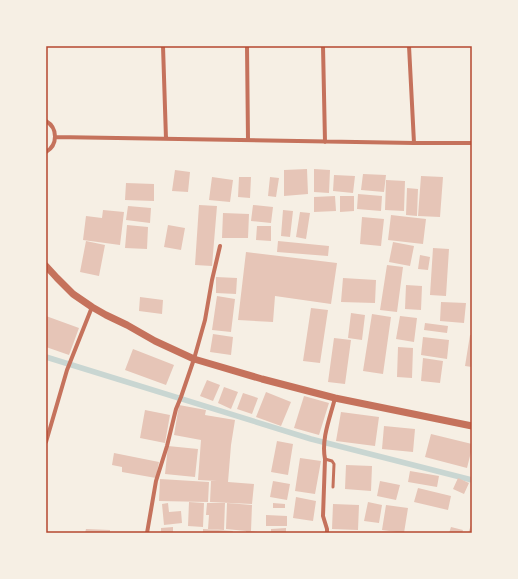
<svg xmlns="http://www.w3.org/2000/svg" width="518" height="579" font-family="Montserrat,sans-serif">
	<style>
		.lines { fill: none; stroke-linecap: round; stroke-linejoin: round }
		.stream { stroke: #c9d6d2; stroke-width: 5.5 }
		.building { fill: #e6c5b7 }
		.service { stroke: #c5725c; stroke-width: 3 }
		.minor { stroke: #c5725c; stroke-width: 4 }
		.tertiary { stroke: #c5725c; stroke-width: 7 }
		.neatline { fill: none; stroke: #b5482f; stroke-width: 1.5 }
	</style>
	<rect width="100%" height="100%" fill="#f6efe4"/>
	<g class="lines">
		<path class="stream" d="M46,357L311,439L472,480"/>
	</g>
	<path class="building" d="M307,169L308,194L284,196V170Z
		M314,169L330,170L329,193L314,192Z
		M175,170L190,172L188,192L172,191Z
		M363,174L386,175L384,192L361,190Z
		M334,175L355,176L353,193L333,191Z
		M421,176L443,177L440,217L418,216Z
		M212,177L233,180L230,202L209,200Z
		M239,177H251L250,198L238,197Z
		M270,177L279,178L276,197L268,196Z
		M386,180L405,181L404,211L385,210Z
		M126,183L154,184V201L125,200Z
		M407,188L418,189L417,216L406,215Z
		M358,194L382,196L381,211L357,209Z
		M335,196L336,211L314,212V197Z
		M340,196H354V211L340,212Z
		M199,205L217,206L212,266L195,265Z
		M253,205L273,207L271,223L251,221Z
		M128,206L151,208L150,223L126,220Z
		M103,210L124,212L120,245L83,240L86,216L102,218Z
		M283,210L293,211L290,237L281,236Z
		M300,212L310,213L306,239L296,237Z
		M223,213L249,214L248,238H222Z
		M391,215L426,219L423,244L388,240Z
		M362,217L384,219L381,246L360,244Z
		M127,225L148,227L147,249L125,248Z
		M168,225L185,228L181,250L164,247Z
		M257,226H271V241L256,240Z
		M86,241L105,245L99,276L80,272Z
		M278,241L329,246L328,256L277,252Z
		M393,242L414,246L410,266L389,262Z
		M433,248L449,249L446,296L430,295Z
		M246,252L337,263L331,304L275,296L273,322L238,320Z
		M420,255L430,257L428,270L418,269Z
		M387,265L403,267L397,312L380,310Z
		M216,277L237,278L236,294L216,293Z
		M343,278L376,280L375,303L341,302Z
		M406,285L422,286L421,310L405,309Z
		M217,296L235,299L231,332L212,330Z
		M140,297L163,300L162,314L139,311Z
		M441,302L466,303L464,323L440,321Z
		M311,308L328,310L320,363L303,361Z
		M351,313L365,315L362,340L348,338Z
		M372,314L391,317L383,374L363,371Z
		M46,316L79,328L69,355L46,347Z
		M400,316L417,318L414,342L396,339Z
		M425,323L448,326L447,333L424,330Z
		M213,334L233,337L231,355L210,352Z
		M470,335H472V367L465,366Z
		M423,337L449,340L447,359L421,355Z
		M334,338L351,340L345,384L328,382Z
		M398,347L413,348L412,378L397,377Z
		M133,349L174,365L166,385L125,370Z
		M423,358L443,361L440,383L421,381Z
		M207,380L220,385L213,401L200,396Z
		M224,387L238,392L231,409L218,403Z
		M266,392L291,402L281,426L256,417Z
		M243,393L258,398L252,414L237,409Z
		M304,396L329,403L319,435L294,428Z
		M179,405L206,410L205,415L235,420L231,445L228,482L254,484L252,504L210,502L211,481H217L198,480L201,440L174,435Z
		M145,410L170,415L165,443L140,438Z
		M341,412L379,417L375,446L336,441Z
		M384,426L415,429L413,452L382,449Z
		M431,434L472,444V448L467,468L425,457Z
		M277,441L293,444L288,475L271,472Z
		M168,446L198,449L195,477L165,474Z
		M114,453L159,462L156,478L122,472V467L112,465Z
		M300,458L321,461L315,494L295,491Z
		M346,465L372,466L371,491L345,489Z
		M410,471L439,476L437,487L408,482Z
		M458,478L469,483L464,494L453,489Z
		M160,479L209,482L208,502L159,501Z
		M273,481L290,484L287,500L270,497Z
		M380,481L400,485L396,500L377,496Z
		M418,488L451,496L448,510L414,502Z
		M296,497L316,501L313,521L293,518Z
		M189,502L204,503L203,527L188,526Z
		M368,502L382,505L379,523L364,521Z
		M168,503L169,512L181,511L182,523L164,525L162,504Z
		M207,503H225L224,530L208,529L209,515H206Z
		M227,503L252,505L251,531L258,532V533H246V531L226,529Z
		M273,503L285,504V508H273Z
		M333,504L359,505L358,530L332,529Z
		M386,505L408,508L404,533L382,530Z
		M266,515L287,516V526H266Z
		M472,523V533H468Z
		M173,527V533H161V528Z
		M451,527L463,530L462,533H449Z
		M286,528V533H271V529Z
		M86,529L110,530V533H85Z
		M203,529L233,531L232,533H203Z"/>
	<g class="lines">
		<path class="service" d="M325,459L332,461L334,464L333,487"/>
		<path class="minor" d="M163,46L166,139
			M247,46L248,140
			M323,46L325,142
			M409,46L414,143
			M46,121C58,128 58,145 46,152
			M55,137L414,143H472
			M46,442L67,370L92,307
			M147,533L156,481L167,446L176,409L181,397L194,359L205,320L212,280L220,246
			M327,533V529L323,516L325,459C321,439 330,418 335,398"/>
		<path class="tertiary" d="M46,266L57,278L73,294L92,307L106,315L127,325L155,341L194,359L262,379L335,398L472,426"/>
	</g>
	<rect width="518" height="579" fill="none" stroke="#f6efe4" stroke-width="94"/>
	<rect x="47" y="47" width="424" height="485" class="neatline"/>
</svg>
